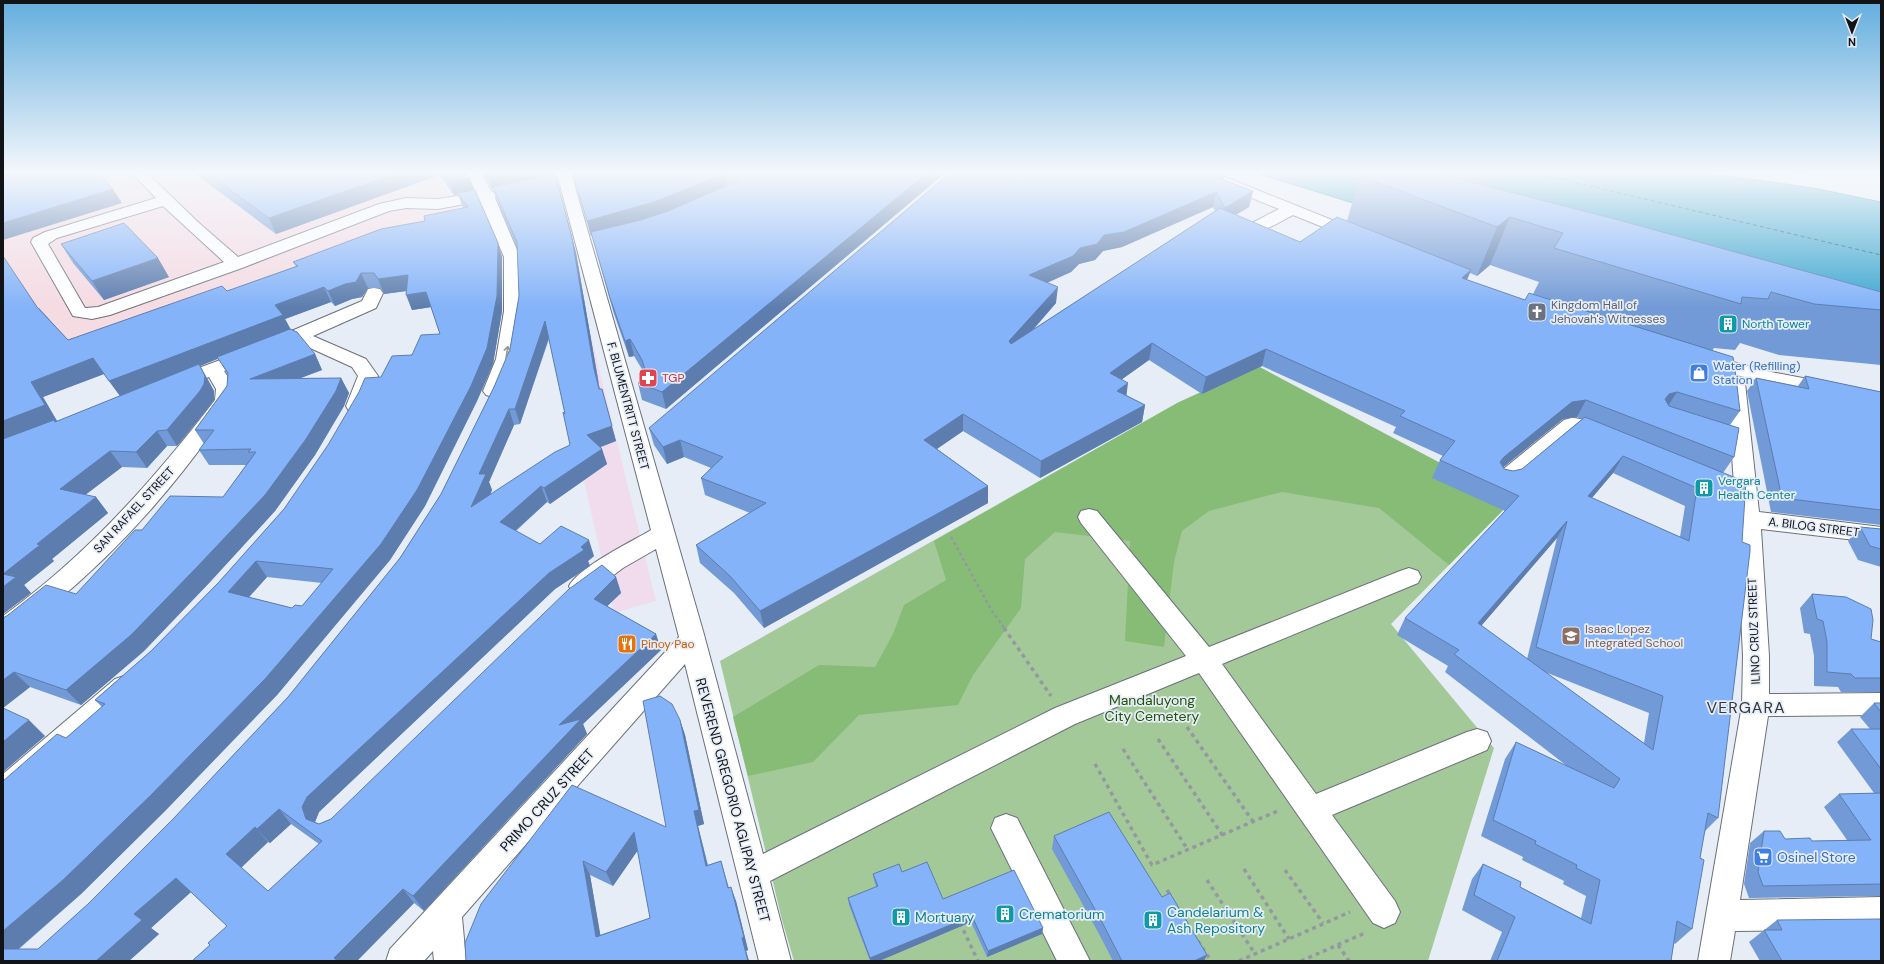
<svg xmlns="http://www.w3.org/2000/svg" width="1884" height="964" font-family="'DM Sans',sans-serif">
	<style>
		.commercial { fill: #f0dcec }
		.industrial { fill: #f5dbe2 }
		.green { fill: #a4c999 }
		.forest { fill: #87bc76 }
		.water { fill: #3ba6cf; stroke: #2e7a98 }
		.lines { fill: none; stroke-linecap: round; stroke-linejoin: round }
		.ferry { stroke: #204c5e; stroke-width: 1; stroke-dasharray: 4 3; stroke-linecap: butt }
		.minor-casing { stroke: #6b7079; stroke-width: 2 }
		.path-far1 { stroke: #9498a0; stroke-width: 2.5; stroke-dasharray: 3 3; stroke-linecap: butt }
		.path { stroke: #9498a0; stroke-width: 3.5; stroke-dasharray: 4 4; stroke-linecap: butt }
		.minor { fill: #fff; fill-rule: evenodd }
		.wall { fill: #729ad6; fill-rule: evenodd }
		.shaded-wall { fill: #5c7dae }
		.building { fill: #84b3f9; stroke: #5c7dae; fill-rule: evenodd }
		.oneway { stroke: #949596 }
		.labels { text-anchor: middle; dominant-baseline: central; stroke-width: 3.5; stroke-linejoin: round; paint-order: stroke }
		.worship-label { font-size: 12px; fill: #5b616d; stroke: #e7edf7; text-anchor: start }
		.culture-label { font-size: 12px; fill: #0d838f; stroke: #e7edf7; text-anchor: start }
		.shop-label { font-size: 12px; fill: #366cbe; stroke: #e7edf7; text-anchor: start }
		.health-label { font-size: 12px; fill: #be3a42; stroke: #e7edf7; text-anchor: start }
		.street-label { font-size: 12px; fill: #111316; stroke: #e7edf7 }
		.education-label { font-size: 12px; fill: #785e54; stroke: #e7edf7; text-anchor: start }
		.food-label { font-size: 12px; fill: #c56008; stroke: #e7edf7; text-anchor: start }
		.near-park-label { font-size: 14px; fill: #21530a; stroke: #e7edf7 }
		.near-street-label { font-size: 14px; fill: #111316; stroke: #e7edf7 }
		.near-shop-label { font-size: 14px; fill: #366cbe; stroke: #e7edf7; text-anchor: start }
		.near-culture-label { font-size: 14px; fill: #0d838f; stroke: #e7edf7; text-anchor: start }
		.near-neighbourhood-label { font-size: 16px; letter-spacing: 1px; fill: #343941; stroke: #e7edf7 }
	</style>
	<rect width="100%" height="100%" fill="#e7edf7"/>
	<path class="commercial" d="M514,173H551L656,601L614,613Z"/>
	<path class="industrial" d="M3,173H435L464,212L3,381Z"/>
	<path class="green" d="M1179,402L1512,501L1391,624L1494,748L1428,961H794L782,920L720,661Z"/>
	<path class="forest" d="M1258,366L1512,501L1449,565L1379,508L1282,492L1209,511L1182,531L1174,562L1164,647L1125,641L1130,541L1055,532L1025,559L1021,608L973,675L958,705L859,715L813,762L748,776L733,717L819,665L875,667L893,634L904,605L946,580L934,541L1179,402Z"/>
	<path class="water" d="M1256,173H1707L1813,188L1881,202V344L1356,204Z"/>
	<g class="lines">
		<path class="ferry" d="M1535,173L1881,255"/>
		<defs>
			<path id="minor" d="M132,173H147L199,223L238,257L379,204L406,198L438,199L476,193L467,173H481L491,191L497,195L495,198L520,257L522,311L516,359L503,391L500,395L493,397L486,395L483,391L496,359L504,311V257L480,201L438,209L406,208L389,211L242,268L110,315L92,319L73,316L31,242L33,238L45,232L156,198ZM163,206L224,262L98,307L85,308L48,244L57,238Z
				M557,173H571L703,631L763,854L1055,708L1186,656L1081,523L1078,517L1081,511L1089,509L1097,511L1209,647L1400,571L1409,568L1418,571L1421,577L1418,583L1222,664L1316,794L1467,732L1477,729L1487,732L1491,741L1487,750L1332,815L1395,901L1400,912L1395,923L1384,928L1373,923L1199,673L1075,724L770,881L791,961H759L685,664L462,917L466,961H434L433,951L424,961H386L390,949L679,637L656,549L623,568L590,593L581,595L572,593L569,586C579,567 631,542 651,530Z
				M1196,173H1215L1362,232L1364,235L1362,238L1356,240L1350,238L1293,215C1280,221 1264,234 1250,230L1248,227L1250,224L1279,209L1198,176Z
				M374,288L380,289L383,293L376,308L313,336L366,359L378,376L363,411L356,412L349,411L346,406L358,376L352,367L297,342L289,345L282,343L280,339L282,335L362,301L368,289Z
				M250,349L257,351L260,355L257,359L224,371C230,381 239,390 235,401C231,412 220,422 213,431C167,496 112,556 50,607C36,619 21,634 3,640V616C86,556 153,481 215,400L216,389L209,377L176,389L169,387L166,383L169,379Z
				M1706,355L1771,372L1881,393V405L1771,384L1699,365L1696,361L1699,357Z
				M1735,377L1742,379L1745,383L1759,512L1881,527V543L1761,529L1769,656V694L1881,693V715L1768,716L1740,900L1881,897V929L1735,931L1730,961H1698L1742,705L1743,656L1737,529L1731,441L1725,383L1728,379Z
				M1571,418C1582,418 1609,425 1614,434L1611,439L1604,441L1576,432L1512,485L1504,487L1496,485L1493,480L1496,475L1564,420Z
				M124,676L133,679L137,687L133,695L13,801L3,805V774L115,679Z
				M1006,814L1017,818L1090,961H1057L991,828L995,818Z"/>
		</defs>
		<use href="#minor" class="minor-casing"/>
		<path class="path-far1" d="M951,537L992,611L1005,629"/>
		<path class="path" d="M1004,628L1051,696
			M1187,727L1254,823
			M1158,739L1223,836
			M1123,749L1188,850
			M1095,764L1152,865L1280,810
			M1244,869L1289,939
			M1285,870L1323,923
			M1207,880L1255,954
			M1167,890L1171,896
			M960,923L978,961
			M1198,941L1211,961
			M1338,945L1349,961
			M1239,961L1350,912
			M1301,961L1365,933"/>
		<use href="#minor" class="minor"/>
	</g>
	<path class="wall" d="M194,173H467L474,190L502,257V311L493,364L477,401L425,506L390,560L277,695L165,811L81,894L19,949H38L88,904L174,818L288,697L400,558L441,494L494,387L510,349L519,296L517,247L497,201L493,189H492L482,173H557L556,176L576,253L599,385L616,441L601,447L607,464L550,504L547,502L516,531L540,544L594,556L588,561L590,566L555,589L319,812L315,822L319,824L331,819L616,577L621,593L607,606L656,634L661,650L583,724L587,734L424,911L414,903L357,961H192L210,945L227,926L191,892L151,928L159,934L129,961H3L66,738L102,707L95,700L151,651L219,582L284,509L381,377L440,334L431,307L412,310L406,291L384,294L380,288H368L362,297L352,299L335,306L331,302L285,319L291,330L315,354L322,370L300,378H341L349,393L344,406L315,455L275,511L210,582L144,651L81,705L30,687L3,708L45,736L3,772V618L76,594L142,530L223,497L246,465H209L199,450L204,444L195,430L227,386L228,375L218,358L200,366L208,380L214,391V400L209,407L177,446H167L147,468L122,467L85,495L96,497L108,513L52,559L54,561L24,585L31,593L3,614L39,308L68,340L227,291L296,266L293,262L425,221L463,208L458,194L454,195L439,175L276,234ZM549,339L565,414L570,445L490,495L492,490L489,482L514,425L520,424ZM104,374L120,396L55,422L57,421L43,397ZM267,577L322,583L302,606L292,608L249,597ZM291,824L319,844L268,891L241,867L268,842L270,843Z
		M572,173H945L666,409L642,400L638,383L646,376L634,356L629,357L614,314L592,236H591Z
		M1795,173H1808L1806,175Z
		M1224,175L1223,180L1253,191L1249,207L1235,215L1300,242L1347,221L1360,176L1881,292V365L1779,355L1740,343L1735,350L1714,348L1712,351L1731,368L1740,411L1730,425L1734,457L1723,473L1718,818L1704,832L1700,858L1692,929L1675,944L1674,943L1671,961H1490L1502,932L1462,910L1472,879L1483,864L1520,887L1581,918L1586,896L1563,884L1564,881L1522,860L1523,857L1481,836L1505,759L1516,742L1567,766L1445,672L1448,666L1397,635L1405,618L1505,511L1432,478L1440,460L1443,456L1393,433L1396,427L1262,366L1202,394L1149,360L1122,379L1126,395L1145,405L1142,422L1040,478L963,431L937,449L988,486V503L764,628L734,593L700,563L696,545L750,513L705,495L701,478L711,468L684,457L667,464L654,445L649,428ZM1213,207L1215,211L1033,330L1056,303L1047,283L1071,272L1079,264L1095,260L1103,251L1122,247ZM1490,265L1539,282L1533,294L1525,300L1467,280L1470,273L1477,276ZM1577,417L1582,419L1522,469L1513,471L1504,469L1503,467L1563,419ZM1613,473L1685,506L1680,537L1592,498ZM1557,538L1527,659L1481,626ZM1545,672L1649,713L1644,743Z
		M61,244L169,277L104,300L73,263Z
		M1805,376L1881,392V525L1771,512L1747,391L1756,378L1798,386Z
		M1860,527L1881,529V567L1858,560L1848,541Z
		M1812,594L1871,639L1881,642V692H1841L1838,687L1814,686V656L1810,634L1804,633L1800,608Z
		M1874,703H1881V896L1749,898L1744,884L1750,843L1764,831L1785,839L1812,841L1847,840L1824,807L1839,794L1874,793L1837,742L1851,729H1870L1860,717Z
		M680,720L685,735L704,824L698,826L708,865L721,861L729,888L736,901L748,950L746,951L749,961H466L481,904L666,827ZM638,850L650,918L600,935L590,875L613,886Z
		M1054,836L1162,897L1204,961H1113L1099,934L1052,849Z
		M902,872L943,899L1043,928L1042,934L987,957L971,922L879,961H870L849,905L848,898L876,887L874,880L873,874Z
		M1777,920L1881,961H1760L1749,942Z"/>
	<path class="shaded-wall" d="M397,173H438L439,175L276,234L269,218Z
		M495,173H557L556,176L576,253L599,385L594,369L556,176L492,189L487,174Z
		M927,173H945L666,409L662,392Z
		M724,174L726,189L657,218L591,236L587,221Z
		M1224,175L1221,190L1216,193L1219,178Z
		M470,178L475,193H457L458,194L454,195L448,180Z
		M113,189L122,203L3,240V223Z
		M1253,191L1249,207L1222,223L1225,208Z
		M1216,192L1213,207L1122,247L1103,251L1095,260L1079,264L1071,272L1028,291L1029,275L1080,248L1104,235Z
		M1510,217L1490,265L1477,276L1497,227Z
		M498,243L502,257V311L493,364L477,401L425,506L390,560L277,695L165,811L81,894L19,948L15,961L3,954V931L381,544Z
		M158,258L169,277L104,300L92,281Z
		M1471,270L1464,286L1462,278Z
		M361,273L368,288L362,297L352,299L335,306L328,291Z
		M408,275L414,290L384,294L378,279Z
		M324,287L331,302L285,319L291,330L200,366L208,380L214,391V400L209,407L177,446L167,430L120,396L109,381L275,305Z
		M1058,287L1056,303L1008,358L1009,341Z
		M426,292L432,307L412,310L406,295Z
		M545,321L549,337L520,424L515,409Z
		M630,339L634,356L629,357L625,341Z
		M1152,343L1149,360L1107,390L1110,373Z
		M1266,349L1262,366L1202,394L1206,377Z
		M315,354L322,370L259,394L250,379Z
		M93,358L104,374L43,397L57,421L3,442V421L31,382Z
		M341,378L349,393L344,406L315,455L275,511L210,582L144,651L81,705L66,690Z
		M1128,383L1126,399L1117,391Z
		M602,389L616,441L592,450L587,435Z
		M1677,392L1666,409L1655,416L1669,394Z
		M1586,400L1577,417L1563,419L1495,474L1500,462L1504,457L1572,402Z
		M1145,405L1142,422L1040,478L1041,461Z
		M509,409L514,425L489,482L492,490L478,523L471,507L479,474Z
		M963,414V431L925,457L924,440Z
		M157,431L167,446L147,468L136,452Z
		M680,440L684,457L667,464L663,447Z
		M602,449L607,464L550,504L544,488Z
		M110,451L122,467L72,505L60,489Z
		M1623,456L1613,473L1578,514L1588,496Z
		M541,486L547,502L507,538L500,522Z
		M988,486V503L764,628L760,611Z
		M96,497L108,513L52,559L54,561L24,585L31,593L3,614V574L37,544Z
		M1567,521L1557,538L1468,641L1478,623Z
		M589,540L594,556L588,561L590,566L555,589L319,812L315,822L306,819L302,807L307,797L549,573Z
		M256,561L267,577L239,608L228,592Z
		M616,577L621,593L599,614L594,599Z
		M656,634L661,650L583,724L587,734L424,911L413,896L559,725Z
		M14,672L30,687L3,708V680Z
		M29,720L45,736L3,772V742Z
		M680,720L685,735L704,824L698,826L711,880L706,866L694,811Z
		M279,809L291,824L270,843L257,829Z
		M255,827L268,842L240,869L226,854Z
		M634,832L640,847L613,886L606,872Z
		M583,861L590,875L603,950L596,937Z
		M176,878L191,892L151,928L159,934L129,961H96L134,914Z
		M731,887L736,901L748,950L746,951L749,961H748L742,938Z
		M403,889L414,903L357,961H337L334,958Z
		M972,916L971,922L879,961H871L870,958Z
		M1043,928L1042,934L987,957L988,951Z
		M1207,955L1204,961H1194Z"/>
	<path class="building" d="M3,173H98L113,189L3,223Z
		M207,173H397L269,218Z
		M443,173H467L470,178L448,180Z
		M486,173H495L487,174Z
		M573,173H742L750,176H761L765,173H927L662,392L638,383L647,376L642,360L630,339L625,341L610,298L591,232L641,220L668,211L735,182L739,178L736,174H724L654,202L587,221Z
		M950,173H1217L1224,175L1219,178L1253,191L1225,208L1216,192L1124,232L1104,235L1097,244L1080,248L1073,256L1029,275L1058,287L1009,341L1011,344L1220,208L1300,242L1337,217L1471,270L1462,278L1525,300L1529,293L1733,357L1734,363L1731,368L1735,369L1740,411L1677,392L1669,394L1665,399L1669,406L1739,428L1734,457L1586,400L1572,402L1504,457L1500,462L1504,469L1513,471L1522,469L1585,417L1746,482L1742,542L1750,545V551L1718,818L1708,813L1700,858L1704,860L1692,929L1677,921L1671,961H1497L1515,917L1474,895L1483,864L1521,882L1520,887L1591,924L1600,880L1576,868L1577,865L1535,844L1536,841L1493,820L1516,742L1614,788L1620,779L1454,654L1459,650L1405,618L1519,496L1440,460L1455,441L1400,416L1405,411L1266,349L1206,377L1152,343L1110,373L1128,383L1117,391L1145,405L1041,461L963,414L924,440L988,486L760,611L730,576L696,545L766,503L701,478L723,457L680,440L663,447L649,428ZM1623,456L1697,488L1689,541L1588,496ZM1567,521L1536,647L1663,696L1653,750L1478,623Z
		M1367,173H1435L1615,219L1881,292V310L1814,304L1771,292L1768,299L1742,297L1741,304L1554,248L1563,233L1510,217L1497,227L1360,176Z
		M555,174L572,238L594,369L599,389H602L612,426L587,435L602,449L544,488L541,486L500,522L540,544L561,526L589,540L581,547L584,550L549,573L307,797L302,807L306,819L319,824L331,819L569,589L602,565L616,577L594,599L656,634L559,725L581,719L413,896L403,889L334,958L338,961H192L210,945L208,943L227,926L176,878L134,914L142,920L96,961H3V949H38L88,904L174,818L288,697L400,558L441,494L494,387L510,349L519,296L517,242L493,187ZM545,321L565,414L563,412L570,445L555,452L471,507L486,474H479L509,409H515ZM279,809L322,841L268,891L226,854L255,827L257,829Z
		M475,190L498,243L497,296L487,348L471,386L417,490L381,544L265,679L150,796L63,880L3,931V781L57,734L66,738L105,704L95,700L151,651L219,582L284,509L328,445L359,392L365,378L381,377L392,356L412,355L421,335L440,334L426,292L406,295L408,275L378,279L374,273H361L356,282L345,284L328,291L324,287L275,305L283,315L109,381L93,358L31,382L45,405L3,421V256L37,307L68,340L222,286L227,291L298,266L293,262L381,229L425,221L424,216L468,207L457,193ZM256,561L333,569L302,606L295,605L292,608L228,592Z
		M124,223L158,258L92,281L61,244Z
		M290,329L297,332L315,354L250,379L341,378L336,391L306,439L265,495L198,566L131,635L66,690L14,672L3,680V618L8,615L46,585L76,594L135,530H142L170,496L223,497L256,452H248L251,449L199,450L214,430H195L227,386L228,373L217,357Z
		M199,364L205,376L204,384L200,391L167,430L157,431L136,452L110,451L60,489L96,497L37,544L40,545L3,574L16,577L3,587V439L54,420L55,422Z
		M1805,376L1881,392V510L1782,498L1756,378L1809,389Z
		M1860,527L1881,529V549L1870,546Z
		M1812,594L1846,597L1871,609L1873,620L1871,639L1881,642V678H1855L1851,674L1827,672V642L1823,621L1817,619Z
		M660,696L672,704L680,720L699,810L694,811L706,866L721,861L728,888L731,887L744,937L742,938L748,961H466L465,943L481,904L572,785L666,827L643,701ZM634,832L650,918L596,937L583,861L606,872Z
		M1874,703H1881V712Z
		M3,708L29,720L3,742Z
		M1851,729H1881V769Z
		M1881,793V884L1763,886L1758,872L1764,831H1780L1785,839L1810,838L1812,841L1871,840L1839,794Z
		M1109,812L1162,897L1170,893L1207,955L1194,961H1122L1102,922L1054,836Z
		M927,862L943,899L1014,870L1043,928L988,951L972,916L870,958L848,898L878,886L873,874L899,864L902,872Z
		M1881,919V961H1782L1764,930H1782L1777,920Z"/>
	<defs><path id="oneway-shaft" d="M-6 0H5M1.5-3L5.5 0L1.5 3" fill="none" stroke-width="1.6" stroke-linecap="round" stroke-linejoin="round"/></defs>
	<use class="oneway" href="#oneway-shaft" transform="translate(507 352) rotate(-81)"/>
	<linearGradient id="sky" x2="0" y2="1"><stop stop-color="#63aede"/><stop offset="0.56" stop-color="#f4f7fb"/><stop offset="1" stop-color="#f4f7fb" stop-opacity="0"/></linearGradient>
	<rect width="1884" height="308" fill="url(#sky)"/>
	<defs>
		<symbol id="church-square" viewBox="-11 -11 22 22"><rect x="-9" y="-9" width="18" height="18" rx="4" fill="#6b7280" stroke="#e7edf7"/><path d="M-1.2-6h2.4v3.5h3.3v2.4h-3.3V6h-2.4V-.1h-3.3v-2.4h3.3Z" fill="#fff"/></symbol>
		<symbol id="building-square" viewBox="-11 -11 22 22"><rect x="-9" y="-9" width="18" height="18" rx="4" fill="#0f9aa8" stroke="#e7edf7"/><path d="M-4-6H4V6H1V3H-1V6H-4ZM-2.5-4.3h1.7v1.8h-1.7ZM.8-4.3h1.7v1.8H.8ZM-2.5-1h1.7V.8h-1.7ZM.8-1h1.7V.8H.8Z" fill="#fff"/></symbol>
		<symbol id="shop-square" viewBox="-11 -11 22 22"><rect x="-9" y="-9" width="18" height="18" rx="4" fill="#3f7fe0" stroke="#e7edf7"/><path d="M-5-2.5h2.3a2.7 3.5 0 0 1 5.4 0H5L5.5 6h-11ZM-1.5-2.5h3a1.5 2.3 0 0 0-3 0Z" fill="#fff"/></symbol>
		<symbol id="pharmacy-square" viewBox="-11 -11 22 22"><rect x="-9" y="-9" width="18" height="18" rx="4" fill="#e0444e" stroke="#e7edf7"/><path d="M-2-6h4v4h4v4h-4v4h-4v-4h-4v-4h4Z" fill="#fff"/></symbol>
		<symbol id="school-square" viewBox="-11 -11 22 22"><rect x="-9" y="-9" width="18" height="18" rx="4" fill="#8d6e63" stroke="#e7edf7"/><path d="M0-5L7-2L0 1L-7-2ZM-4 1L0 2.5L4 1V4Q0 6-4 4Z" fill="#fff"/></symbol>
		<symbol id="restaurant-square" viewBox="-11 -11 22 22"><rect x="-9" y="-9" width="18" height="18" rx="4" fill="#e8710a" stroke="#e7edf7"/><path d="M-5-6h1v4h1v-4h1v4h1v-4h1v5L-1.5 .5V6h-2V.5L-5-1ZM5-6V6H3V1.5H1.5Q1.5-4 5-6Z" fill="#fff"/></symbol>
		<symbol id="supermarket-square" viewBox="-11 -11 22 22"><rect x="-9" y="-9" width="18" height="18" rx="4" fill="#3f7fe0" stroke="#e7edf7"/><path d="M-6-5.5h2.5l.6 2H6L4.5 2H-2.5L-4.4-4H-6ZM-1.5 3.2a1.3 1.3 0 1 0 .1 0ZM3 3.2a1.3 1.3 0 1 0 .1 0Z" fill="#fff"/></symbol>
	</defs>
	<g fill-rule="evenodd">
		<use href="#church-square" x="1526" y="301" width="22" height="22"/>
		<use href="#building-square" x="1717" y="313" width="22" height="22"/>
		<use href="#shop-square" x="1688" y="362" width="22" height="22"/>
		<use href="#pharmacy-square" x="637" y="367" width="22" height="22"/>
		<use href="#building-square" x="1693" y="477" width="22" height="22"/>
		<use href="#school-square" x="1560" y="625" width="22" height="22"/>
		<use href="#restaurant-square" x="616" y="633" width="22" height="22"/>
		<use href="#supermarket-square" x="1752" y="846" width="22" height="22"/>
		<use href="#building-square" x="994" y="903" width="22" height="22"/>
		<use href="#building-square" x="890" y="906" width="22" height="22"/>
		<use href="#building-square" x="1142" y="909" width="22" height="22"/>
	</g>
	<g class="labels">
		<g class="worship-label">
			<text x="1551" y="305">Kingdom Hall of<tspan x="1551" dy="14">Jehovah's Witnesses</tspan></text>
		</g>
		<g class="culture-label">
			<text x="1742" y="324">North Tower</text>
			<text x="1718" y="481">Vergara<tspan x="1718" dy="14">Health Center</tspan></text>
		</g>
		<g class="shop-label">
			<text x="1713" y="366">Water (Refilling)<tspan x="1713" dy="14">Station</tspan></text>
		</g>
		<g class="health-label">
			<text x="662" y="378">TGP</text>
		</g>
		<g class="street-label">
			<text transform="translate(628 406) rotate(75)">F. BLUMENTRITT STREET</text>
			<text transform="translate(134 510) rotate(-47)">SAN RAFAEL STREET</text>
			<text transform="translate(1814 527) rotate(7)">A. BILOG STREET</text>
			<text transform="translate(1754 631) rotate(-92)">ILINO CRUZ STREET</text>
		</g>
		<g class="education-label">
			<text x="1585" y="629">Isaac Lopez<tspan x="1585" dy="14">Integrated School</tspan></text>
		</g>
		<g class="food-label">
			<text x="641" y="644">Pinoy Pao</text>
		</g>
		<g class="near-park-label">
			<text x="1152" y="700">Mandaluyong<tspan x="1152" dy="16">City Cemetery</tspan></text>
		</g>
		<g class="near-street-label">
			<text transform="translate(547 800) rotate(-48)">PRIMO CRUZ STREET</text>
			<text transform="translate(733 800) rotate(75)">REVEREND GREGORIO AGLIPAY STREET</text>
		</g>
		<g class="near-shop-label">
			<text x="1777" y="857">Osinel Store</text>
		</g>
		<g class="near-culture-label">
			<text x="1167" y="912">Candelarium &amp;<tspan x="1167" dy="16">Ash Repository</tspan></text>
			<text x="1019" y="914">Crematorium</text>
			<text x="915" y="917">Mortuary</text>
		</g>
		<g class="near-neighbourhood-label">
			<text x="1746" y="707">VERGARA</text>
		</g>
	</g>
	<rect width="1884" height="964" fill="none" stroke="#111316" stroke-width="8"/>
	<g transform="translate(1852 32) rotate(180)" stroke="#e7edf7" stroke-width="3" paint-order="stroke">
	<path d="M0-3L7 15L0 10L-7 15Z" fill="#111316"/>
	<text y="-6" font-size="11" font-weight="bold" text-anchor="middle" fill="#111316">N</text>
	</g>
</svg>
